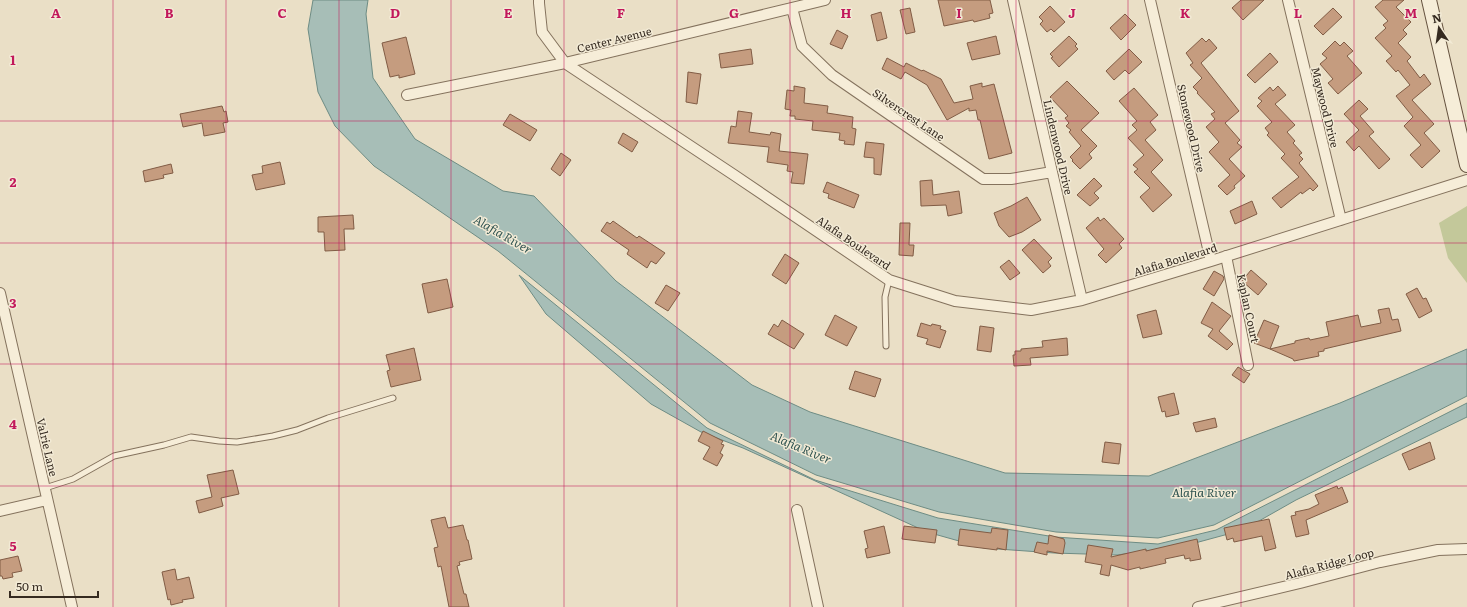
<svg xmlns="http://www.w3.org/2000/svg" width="1467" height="607" font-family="Literata,serif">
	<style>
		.green { fill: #c3c89a }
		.water { fill: #a7beb7; stroke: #6e8c84 }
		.building { fill: #c59c7f; stroke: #815c45 }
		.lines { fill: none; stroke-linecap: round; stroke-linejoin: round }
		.lane-casing { stroke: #84725d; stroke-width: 7 }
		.street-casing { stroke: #84725d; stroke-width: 12 }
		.secondary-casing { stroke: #665340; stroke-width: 16 }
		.lane { stroke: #f6edd8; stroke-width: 5 }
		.street { stroke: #f6edd8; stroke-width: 10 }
		.secondary { stroke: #f6edd8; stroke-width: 14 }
		.grid { fill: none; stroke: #c2185b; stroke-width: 1; stroke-opacity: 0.55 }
		.labels { text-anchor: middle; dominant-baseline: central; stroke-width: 3; stroke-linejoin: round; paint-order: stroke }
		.street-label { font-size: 11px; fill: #352a20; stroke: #f2ead5 }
		.water-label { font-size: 12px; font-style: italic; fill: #305451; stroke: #f2ead5 }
		.grid-label { font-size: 13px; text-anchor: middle; font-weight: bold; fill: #c2185b; stroke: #f2ead5; stroke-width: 3; stroke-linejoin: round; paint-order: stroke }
	</style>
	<rect width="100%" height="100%" fill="#eadfc6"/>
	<path class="green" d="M1467,206V283L1448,258L1439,223Z"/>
	<path class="water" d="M313,0H368L366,14L373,78L415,139L503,191L534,196L616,281L752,385L810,412L1005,473L1149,476L1340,403L1467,349V396L1214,525L1158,538L1056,532L939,512L816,475L710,423L498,251L374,166L335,126L318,92L308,29Z
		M519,275L707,428L815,480L938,518L1055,537L1158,544L1216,530L1467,403V417L1296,500L1243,530L1184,546L1117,555L1054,553L984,548L927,532L743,448L701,432L651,404L546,314Z"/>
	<path class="building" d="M938,0H990L993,13L989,14L990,18L974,22L973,20L944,26Z
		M1241,0H1264L1243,20L1232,8Z
		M1383,0H1404L1396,7L1411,22L1403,30L1407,34L1398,43L1411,57L1407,61L1420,78L1424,74L1431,84L1412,100L1434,124L1424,133L1440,151L1422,168L1410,155L1421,145L1404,126L1413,117L1396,96L1410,85L1398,70L1396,72L1386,61L1392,56L1375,38L1386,28L1383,25L1388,21L1375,7Z
		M1050,6L1065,22L1054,32L1051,29L1047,32L1040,24L1043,21L1039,17Z
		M910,8L915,32L906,34L900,10Z
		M1333,8L1342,17L1323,35L1314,26Z
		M881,12L887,38L877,41L871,15Z
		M1125,14L1136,25L1121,40L1110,28Z
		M837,30L848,36L842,49L830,44Z
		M996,36L1000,54L972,60L967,43Z
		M1069,36L1077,44L1075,46L1078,49L1059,67L1051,58L1053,57L1050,54Z
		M406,37L415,74L399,78V75L390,77L382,43Z
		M1202,38L1206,42L1209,39L1217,48L1201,63L1239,111L1225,123L1240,140L1237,143L1242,147L1229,159L1245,176L1234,186L1235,188L1227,195L1218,186L1230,175L1209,152L1219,142L1206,127L1215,119L1211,114L1215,112L1197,93L1198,92L1193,87L1202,78L1190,65L1193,63L1186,53Z
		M1335,41L1340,46L1344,42L1353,51L1347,56L1362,73L1338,94L1328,83L1333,79L1320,64L1327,58L1322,54Z
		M751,49L753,64L721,68L719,54Z
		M1129,49L1142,62L1129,74L1125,70L1114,80L1106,71Z
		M1270,53L1278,62L1255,83L1247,75Z
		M887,58L904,67L906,63L922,71L923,70L941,79L954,103L973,99L970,86L982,83V87L994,84L1012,153L989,159L980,120H978L976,110L969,111V108L947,120L927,85L905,72L901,79L882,69Z
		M688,72L701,74L697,104L686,102Z
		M1067,81L1099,113L1081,130L1097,146L1089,154L1092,158L1080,169L1072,161L1073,160L1070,157L1081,146L1069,132L1071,130L1066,126L1069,123L1065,118L1068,116L1050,97Z
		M794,86L805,88L804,103L828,106L827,113L853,117L852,128L856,129L854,145L844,144L845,141L839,140L840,133L812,130L813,121L795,119V116H790L791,110L785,109L787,90L794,91Z
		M1278,86L1286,95L1275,104L1295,125L1287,132L1295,141L1293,143L1302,153L1299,155L1303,159L1299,163L1318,186L1313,191L1310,188L1302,194L1301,192L1281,208L1272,198L1299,177L1281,158L1285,154L1267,135L1269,133L1265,128L1272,122L1257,106L1262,101L1258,98L1270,87L1273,91Z
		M1134,88L1158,115L1150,122L1156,130L1145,140L1163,160L1151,172L1172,195L1153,212L1140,197L1150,188L1134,172L1138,169L1133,165L1144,155L1128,138L1137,130L1132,125L1137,121L1119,101Z
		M1359,100L1368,109L1360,116L1374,132L1369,136L1390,159L1379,169L1359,146L1354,151L1346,142L1359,130L1344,114Z
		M222,106L224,112L226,111L228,122L223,123L225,132L204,136L202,123L183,127L180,114Z
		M738,111L752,113L749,132L770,135L771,132L781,134L779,151L808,154L804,184L791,183L793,172L787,171L788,165L767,162L769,147L728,143L731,126L736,127Z
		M510,114L537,130L530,141L503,125Z
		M623,133L638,142L632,152L618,143Z
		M866,142L884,144L881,175L874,174V158L864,157Z
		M561,153L571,160L560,176L551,169Z
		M280,162L285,184L256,190L252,175L263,173L262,166Z
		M171,164L173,173L163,175L164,178L145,182L143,171Z
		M1094,178L1102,186L1094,193L1099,198L1090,206L1077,195Z
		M932,180L933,195L959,191L962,213L948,216L946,205L921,206L920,181Z
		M827,182L859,195L854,208L828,198L829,194L823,192Z
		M1027,197L1041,220L1022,232L1009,237L999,226L994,213L1011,206Z
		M1252,201L1257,214L1235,224L1230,211Z
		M353,215L354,229H344L345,250L325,251L324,232H318V217Z
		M1098,217L1100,221L1104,218L1124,239L1119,244L1122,248L1106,263L1098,255L1104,249L1086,228Z
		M613,221L637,238L639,236L665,253L656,264L651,261L647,268L627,254L629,250L601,231L607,222L610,224Z
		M900,223H910L909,245H914L913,256L899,255Z
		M1034,239L1052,258L1048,262L1051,266L1043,273L1022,250Z
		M785,254L799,263L786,284L772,275Z
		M1009,260L1020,273L1010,280L1000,267Z
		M1251,270L1267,284L1258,295L1242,281Z
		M1214,271L1223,276L1224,279L1214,296L1203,289Z
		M447,279L453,307L428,313L422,284Z
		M666,285L680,293L668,311L655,303Z
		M1417,288L1423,299L1426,298L1432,311L1419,318L1406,294Z
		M1212,302L1231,316L1219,331L1233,344L1227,350L1208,336L1213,329L1201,323Z
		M1389,308L1392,320L1398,319L1401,331L1324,349V351L1318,352L1319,356L1294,361L1293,359L1270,349L1295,343V341L1304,339L1309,338L1310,340L1329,336L1326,322L1358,315L1361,327L1381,323L1378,310Z
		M1156,310L1162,334L1143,338L1137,315Z
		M835,315L857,327L847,346L825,335Z
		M782,320L804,334L794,349L768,334L774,324L778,327Z
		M1264,320L1279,326L1270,349L1254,343Z
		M921,323L931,326L932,324L941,326L940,329L946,331L940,348L926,344L928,339L917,336Z
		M980,326L994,328L991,352L977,350Z
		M1067,338L1068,355L1030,358L1031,365L1014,366L1013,355H1015V351H1021V349L1043,347L1042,341Z
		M414,348L421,380L391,387L387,371L390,370L386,355Z
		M1238,367L1250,374L1244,383L1232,375Z
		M855,371L881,379L875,397L849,389Z
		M1174,393L1179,414L1166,417L1165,411L1162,412L1158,397Z
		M1215,418L1217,427L1196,432L1193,423Z
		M703,431L723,441L721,444L724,445L720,453L723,455L717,466L703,459L710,447L698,441Z
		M1105,442L1121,444L1119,464L1102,462Z
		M1430,442L1435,459L1409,470L1402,454Z
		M233,470L239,494L221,498L223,506L199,513L196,501L212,497L207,475Z
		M1337,486L1338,489L1342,487L1348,502L1306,520L1309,534L1296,537L1291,516L1296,515L1295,512L1309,509L1319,504L1315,495Z
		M445,517L448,528L463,525L467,540H468L472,559L459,562L460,565L457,566L464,594H466L469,607H449L441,566L438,567L434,548L438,547L431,520Z
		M1269,519L1276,548L1265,551L1262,536L1234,542L1233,538L1227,540L1224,528Z
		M884,526L890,553L867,558L865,549L868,548L864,531Z
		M904,526L937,530L935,543L902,539Z
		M992,528L1008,530L1006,550L997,548V550L958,545L960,529L991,533Z
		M1049,535L1064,539L1065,543L1063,554L1047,551V555L1034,552L1037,542L1048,544Z
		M1197,539L1201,559L1190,561V558L1185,559L1184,555L1165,559L1166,563L1140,569V567L1128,570L1111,565L1109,576L1100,574L1102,565L1085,562L1088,545L1113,549L1111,557L1146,549V551Z
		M18,556L22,571L12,573L13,577L3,579L2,576H0V560Z
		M175,569L177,580L189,577L194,598L182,600L183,602L171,605L170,599L168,600L162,572Z"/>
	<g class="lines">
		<defs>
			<path id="lane" d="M886,346L885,297L889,280
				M45,488L73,479L114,456L164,445L191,437L219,441L237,442L273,436L297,430L328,418L393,398"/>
			<path id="street" d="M539,0V3L542,32L565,63L734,175L889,280L955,301L1031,310L1082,300L1211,261L1467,180
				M1013,0L1052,172L1082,300
				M1150,0L1211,261
				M1288,0L1341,220
				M792,8L802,46L832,75L983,179H1011L1052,172
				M407,95L565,63L825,0
				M1226,256L1248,365
				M0,293L72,607
				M797,510L818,607
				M0,511L47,500
				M1198,607L1300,583L1380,562L1438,550L1467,549"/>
			<path id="secondary" d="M1429,0L1467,165"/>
		</defs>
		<use href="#lane" class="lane-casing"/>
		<use href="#street" class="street-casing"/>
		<use href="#secondary" class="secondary-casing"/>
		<use href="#lane" class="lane"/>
		<use href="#street" class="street"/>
		<use href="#secondary" class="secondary"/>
	</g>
	<path class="grid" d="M113,0V607M226,0V607M339,0V607M451,0V607M564,0V607M677,0V607M790,0V607M903,0V607M1016,0V607M1128,0V607M1241,0V607M1354,0V607M0,121H1467M0,243H1467M0,364H1467M0,486H1467"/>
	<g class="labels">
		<g class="street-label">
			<text transform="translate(614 39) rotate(-14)">Center Avenue</text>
			<text transform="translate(1326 107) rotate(76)">Maywood Drive</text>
			<text transform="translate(909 114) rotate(34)">Silvercrest Lane</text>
			<text transform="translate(1192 128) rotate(77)">Stonewood Drive</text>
			<text transform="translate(1059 147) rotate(77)">Lindenwood Drive</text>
			<text transform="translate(854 242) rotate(34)">Alafia Boulevard</text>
			<text transform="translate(1175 259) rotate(-17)">Alafia Boulevard</text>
			<text transform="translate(1249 308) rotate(78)">Kaplan Court</text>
			<text transform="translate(48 447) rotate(77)">Valrie Lane</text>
			<text transform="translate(1329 563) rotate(-15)">Alafia Ridge Loop</text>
		</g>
		<g class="water-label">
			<text transform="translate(503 234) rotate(30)">Alafia River</text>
			<text transform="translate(801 447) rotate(23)">Alafia River</text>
			<text x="1204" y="492">Alafia River</text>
		</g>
	</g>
	<g class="grid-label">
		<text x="56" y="18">A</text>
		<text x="169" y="18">B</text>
		<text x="282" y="18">C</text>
		<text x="395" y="18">D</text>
		<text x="508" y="18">E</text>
		<text x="621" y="18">F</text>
		<text x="734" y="18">G</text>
		<text x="846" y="18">H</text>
		<text x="959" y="18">I</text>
		<text x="1072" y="18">J</text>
		<text x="1185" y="18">K</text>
		<text x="1298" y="18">L</text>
		<text x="1411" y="18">M</text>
		<text x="13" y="65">1</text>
		<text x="13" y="187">2</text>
		<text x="13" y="308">3</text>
		<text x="13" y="429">4</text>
		<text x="13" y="551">5</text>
	</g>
	<g transform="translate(1439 28) rotate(347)" stroke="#f2ead5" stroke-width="3" paint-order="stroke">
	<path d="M0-3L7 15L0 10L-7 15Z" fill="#352a20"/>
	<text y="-6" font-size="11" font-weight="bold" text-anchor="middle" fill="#352a20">N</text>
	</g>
	<path d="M10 591v6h88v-6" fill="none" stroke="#352a20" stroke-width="2"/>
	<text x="16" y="591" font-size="12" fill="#352a20" stroke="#f2ead5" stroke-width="3" paint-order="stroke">50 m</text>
</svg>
